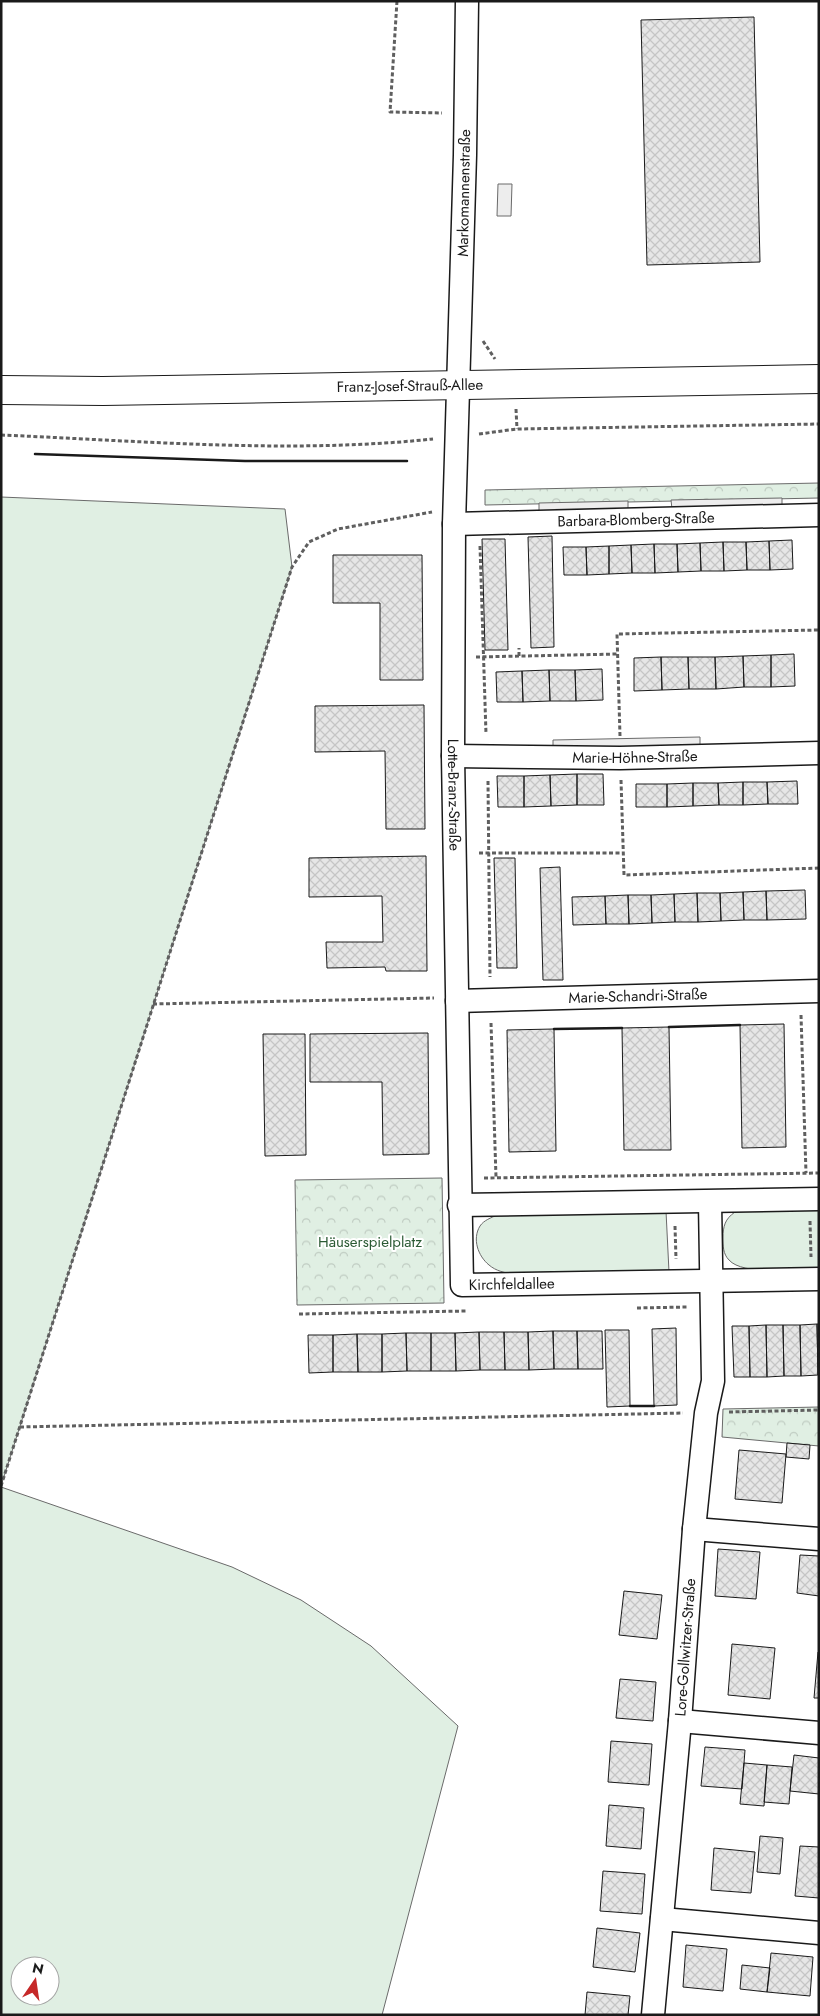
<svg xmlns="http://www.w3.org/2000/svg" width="820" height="2016" font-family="Jost,sans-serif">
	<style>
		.green { fill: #e0efe3; stroke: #6a6a6a; fill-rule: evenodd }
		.forest { fill: url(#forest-crowns); stroke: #6a6a6a }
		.parking { fill: #ededed; stroke: #6a6a6a }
		.building { fill: url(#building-cross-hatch); stroke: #1a1a1a }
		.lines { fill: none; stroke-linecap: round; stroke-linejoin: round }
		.minor-casing { stroke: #1a1a1a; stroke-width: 25 }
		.tertiary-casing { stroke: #1a1a1a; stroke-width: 30 }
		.path { stroke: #5f5f5f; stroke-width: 3; stroke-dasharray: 4 2.5; stroke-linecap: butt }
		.minor { stroke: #fff; stroke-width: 22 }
		.tertiary { stroke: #fff; stroke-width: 28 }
		.wall { stroke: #1a1a1a; stroke-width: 2.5 }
		.labels { text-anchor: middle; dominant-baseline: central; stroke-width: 4; stroke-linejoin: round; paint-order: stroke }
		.street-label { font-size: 15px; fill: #1a1a1a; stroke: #fff }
		.park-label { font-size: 15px; fill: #2b5a34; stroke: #fff }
	</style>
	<defs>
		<pattern id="forest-crowns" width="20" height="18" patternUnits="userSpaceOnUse" patternTransform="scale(1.25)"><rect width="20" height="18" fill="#e0efe3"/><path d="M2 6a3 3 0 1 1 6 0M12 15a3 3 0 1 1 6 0" fill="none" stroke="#c0ccc2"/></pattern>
		<pattern id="building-cross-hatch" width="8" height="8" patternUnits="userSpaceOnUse" patternTransform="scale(1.25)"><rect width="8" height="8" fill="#e6e6e6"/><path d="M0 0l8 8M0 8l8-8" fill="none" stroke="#c5c5c5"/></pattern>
	</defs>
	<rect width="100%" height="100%" fill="#fff"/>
	<path class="green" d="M1,497L285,509L292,567L1,1486Z
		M819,1208V1268C797,1269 743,1276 729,1260C723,1254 723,1246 723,1238C723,1226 725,1219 735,1212Z
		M666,1211L669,1272L514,1274C505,1273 496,1271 489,1265C478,1256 472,1239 480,1226C484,1220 491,1218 497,1215Z
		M1,1487L232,1567L301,1600L371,1646L458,1726L382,2015H1ZM20,1966H50V1996H20Z"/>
	<path class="forest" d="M819,483V498L485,505V490Z
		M442,1178L444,1303L297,1305L295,1180Z
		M819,1407V1446L722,1437L723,1409Z"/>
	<path class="parking" d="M498,184H512L511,216H497Z
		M782,498V507L672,509L671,500Z
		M628,501V509L539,511V503Z
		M700,737V746L553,749V740Z"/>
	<path class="building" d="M754,17L760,262L647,265L641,20Z
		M552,536L554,647L531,648L528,537Z
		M482,539H505L508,650H485Z
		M792,540L793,569L770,570L769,541Z
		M769,541L770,570H747L746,542Z
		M723,542H746L747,570L724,571Z
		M723,542L724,571H701L700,543Z
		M700,543L701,571L678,572L677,544Z
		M654,544L655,573H632L631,545Z
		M654,544H677L678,572L655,573Z
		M631,545L632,573L609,574V546Z
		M609,546V574L587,575L586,547Z
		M563,547H586L587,575H564Z
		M333,555H422L423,680H380V603H333Z
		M794,654L795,686L771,687V655Z
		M771,655V687H744L743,656Z
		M743,656L744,687L716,689L715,657Z
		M661,657H688L689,689L662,690Z
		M661,657L662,690L634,691V658Z
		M688,657H715L716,689H689Z
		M602,669L603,700L576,701L575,670Z
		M549,670L550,701L523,702L522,671Z
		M549,670H575L576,701H550Z
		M522,671L523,702H497L496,672Z
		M424,705L425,829H386L385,751L315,752V706Z
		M577,774H603L604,805H577Z
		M577,774V805L551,806L550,775Z
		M550,775L551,806L524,807V776Z
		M497,776H524V807H498Z
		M797,781L798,804H768L767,782Z
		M743,782V805H719L718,783Z
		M743,782H767L768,804L743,805Z
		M693,783H718L719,805L693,806Z
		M693,783V806L667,807V784Z
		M636,784H667V807H636Z
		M426,856L427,971H386L385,967L327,968L326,942H383L382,896L309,897V858Z
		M494,858H515L517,968H497Z
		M560,867L563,980H543L540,868Z
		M805,890L806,919L767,920L766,891Z
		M766,891L767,920H744L743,892Z
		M743,892L744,920L721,921L720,893Z
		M697,893L698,922H675L674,894Z
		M697,893H720L721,921L698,922Z
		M674,894L675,922L652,923L651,895Z
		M628,895L629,924H606L605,896Z
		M628,895H651L652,923L629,924Z
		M605,896L606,924L573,925L572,897Z
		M784,1024L786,1147L742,1148L740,1025Z
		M669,1027L671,1150H624L622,1028Z
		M554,1029L556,1151L509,1152L507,1030Z
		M428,1033L429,1154L383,1155L382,1082H310V1034Z
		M263,1034H305L306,1155L265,1156Z
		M817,1324L818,1375L801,1376L800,1325Z
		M817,1324H819V1375H818Z
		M766,1325L767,1377H750L749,1326Z
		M766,1325H783L784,1376L767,1377Z
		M783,1325H800L801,1376H784Z
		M732,1326H749L750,1377H734Z
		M676,1328L677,1405L654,1406L652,1329Z
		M605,1330H629L630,1406L607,1407Z
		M553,1331H577L578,1369H554Z
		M553,1331L554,1369L529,1370L528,1332Z
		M577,1331H602L603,1369H578Z
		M479,1332H504L505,1370H480Z
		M479,1332L480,1370L456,1371L455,1333Z
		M504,1332H528L529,1370H505Z
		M406,1333H431V1371H407Z
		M406,1333L407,1371L382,1372V1334Z
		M431,1333H455L456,1371H431Z
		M357,1334H382V1372H358Z
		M357,1334L358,1372H333V1335Z
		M308,1335H333V1372L309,1373Z
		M787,1443L810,1445L809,1459L786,1457Z
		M739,1450L786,1454L782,1503L735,1499Z
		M718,1549L760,1552L756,1599L715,1596Z
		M800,1555L819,1556V1596L797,1593Z
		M624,1591L662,1595L657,1639L619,1635Z
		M732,1644L775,1648L770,1699L728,1695Z
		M818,1652L819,1653V1698H814Z
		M620,1679L656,1682L653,1721L616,1718Z
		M611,1741L652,1744L649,1785L608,1782Z
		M705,1747L745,1750L742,1789L701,1786Z
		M794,1755L819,1758V1794L790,1791Z
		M744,1763L767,1765L764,1806L740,1804Z
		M767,1765L792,1767L789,1804L764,1802Z
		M609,1805L644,1808L641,1849L606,1846Z
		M760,1836L783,1838L780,1874L757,1872Z
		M800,1846L819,1847V1898L795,1896Z
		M714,1848L755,1852L751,1893L711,1890Z
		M603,1871L645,1874L642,1914L600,1911Z
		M597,1928L640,1933L635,1972L593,1967Z
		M686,1945L727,1949L723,1991L683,1987Z
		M771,1953L813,1957L810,1996L767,1992Z
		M742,1965L770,1968L767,1992L740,1989Z
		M587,1992L630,1996L628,2015H585Z"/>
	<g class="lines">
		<defs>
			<g id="minor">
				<path id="s1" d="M467,1L465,155L454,524L453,756L462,1285L819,1279"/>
				<path id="s2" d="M454,524L819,515"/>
				<path id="s3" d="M453,756L620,758L819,753"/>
				<path id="s4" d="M457,1001L819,991"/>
				<path d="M459,1205L819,1199"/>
				<path d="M694,1529L819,1539"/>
				<path d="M680,1721L819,1733"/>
				<path d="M662,1919L819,1933"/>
				<path id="s5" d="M653,2015L680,1721L694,1529L706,1413L713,1381L710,1202"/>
			</g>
			<g id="tertiary">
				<path id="s6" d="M1,390L103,391L819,379"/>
			</g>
		</defs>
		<use href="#minor" class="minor-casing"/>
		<use href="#tertiary" class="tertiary-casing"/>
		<path class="path" d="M397,1L390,112L442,113
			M483,341L495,359
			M516,409L517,429
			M479,434L517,429L819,424
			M1,435C144,441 290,454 433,439
			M480,546L486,734
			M519,656V648
			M476,657L618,654
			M620,736L617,634L819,630
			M621,780L624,875L819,868
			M488,781L490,977
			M479,853H623
			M153,1004L434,998
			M801,1015L806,1173
			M491,1023L496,1177
			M484,1178L819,1173
			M810,1221L811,1257
			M675,1226L676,1259
			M637,1308L688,1307
			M299,1314L466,1311
			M729,1412L819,1410
			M20,1427L683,1413
			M1,1486L292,567L309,542L338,529L432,512"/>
		<use href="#minor" class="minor"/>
		<use href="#tertiary" class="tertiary"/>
		<path class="wall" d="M35,454L245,461H407
			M669,1027L740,1025
			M554,1029L622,1028
			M630,1406H654"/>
	</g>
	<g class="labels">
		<g class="street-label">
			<text transform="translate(464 193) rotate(-89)">Markomannenstraße</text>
			<text stroke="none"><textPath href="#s6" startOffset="409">Franz-Josef-Strauß-Allee</textPath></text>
			<text stroke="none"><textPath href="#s2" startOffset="182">Barbara-Blomberg-Straße</textPath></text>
			<text stroke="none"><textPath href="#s3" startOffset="182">Marie-Höhne-Straße</textPath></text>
			<text stroke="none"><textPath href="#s1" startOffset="794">Lotte-Branz-Straße</textPath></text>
			<text stroke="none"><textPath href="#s4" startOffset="181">Marie-Schandri-Straße</textPath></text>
			<text stroke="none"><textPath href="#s1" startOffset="1334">Kirchfeldallee</textPath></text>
			<text stroke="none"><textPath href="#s5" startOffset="369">Lore-Gollwitzer-Straße</textPath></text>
		</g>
		<g class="park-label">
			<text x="370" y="1242">Häuserspielplatz</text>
		</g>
	</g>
	<rect width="820" height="2016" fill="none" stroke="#1a1a1a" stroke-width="5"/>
	<g transform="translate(35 1981) rotate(13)"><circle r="24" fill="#ffffff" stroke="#a3a3a3"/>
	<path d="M0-4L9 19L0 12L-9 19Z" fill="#c62828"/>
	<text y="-8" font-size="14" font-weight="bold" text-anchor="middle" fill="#1a1a1a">N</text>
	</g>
</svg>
